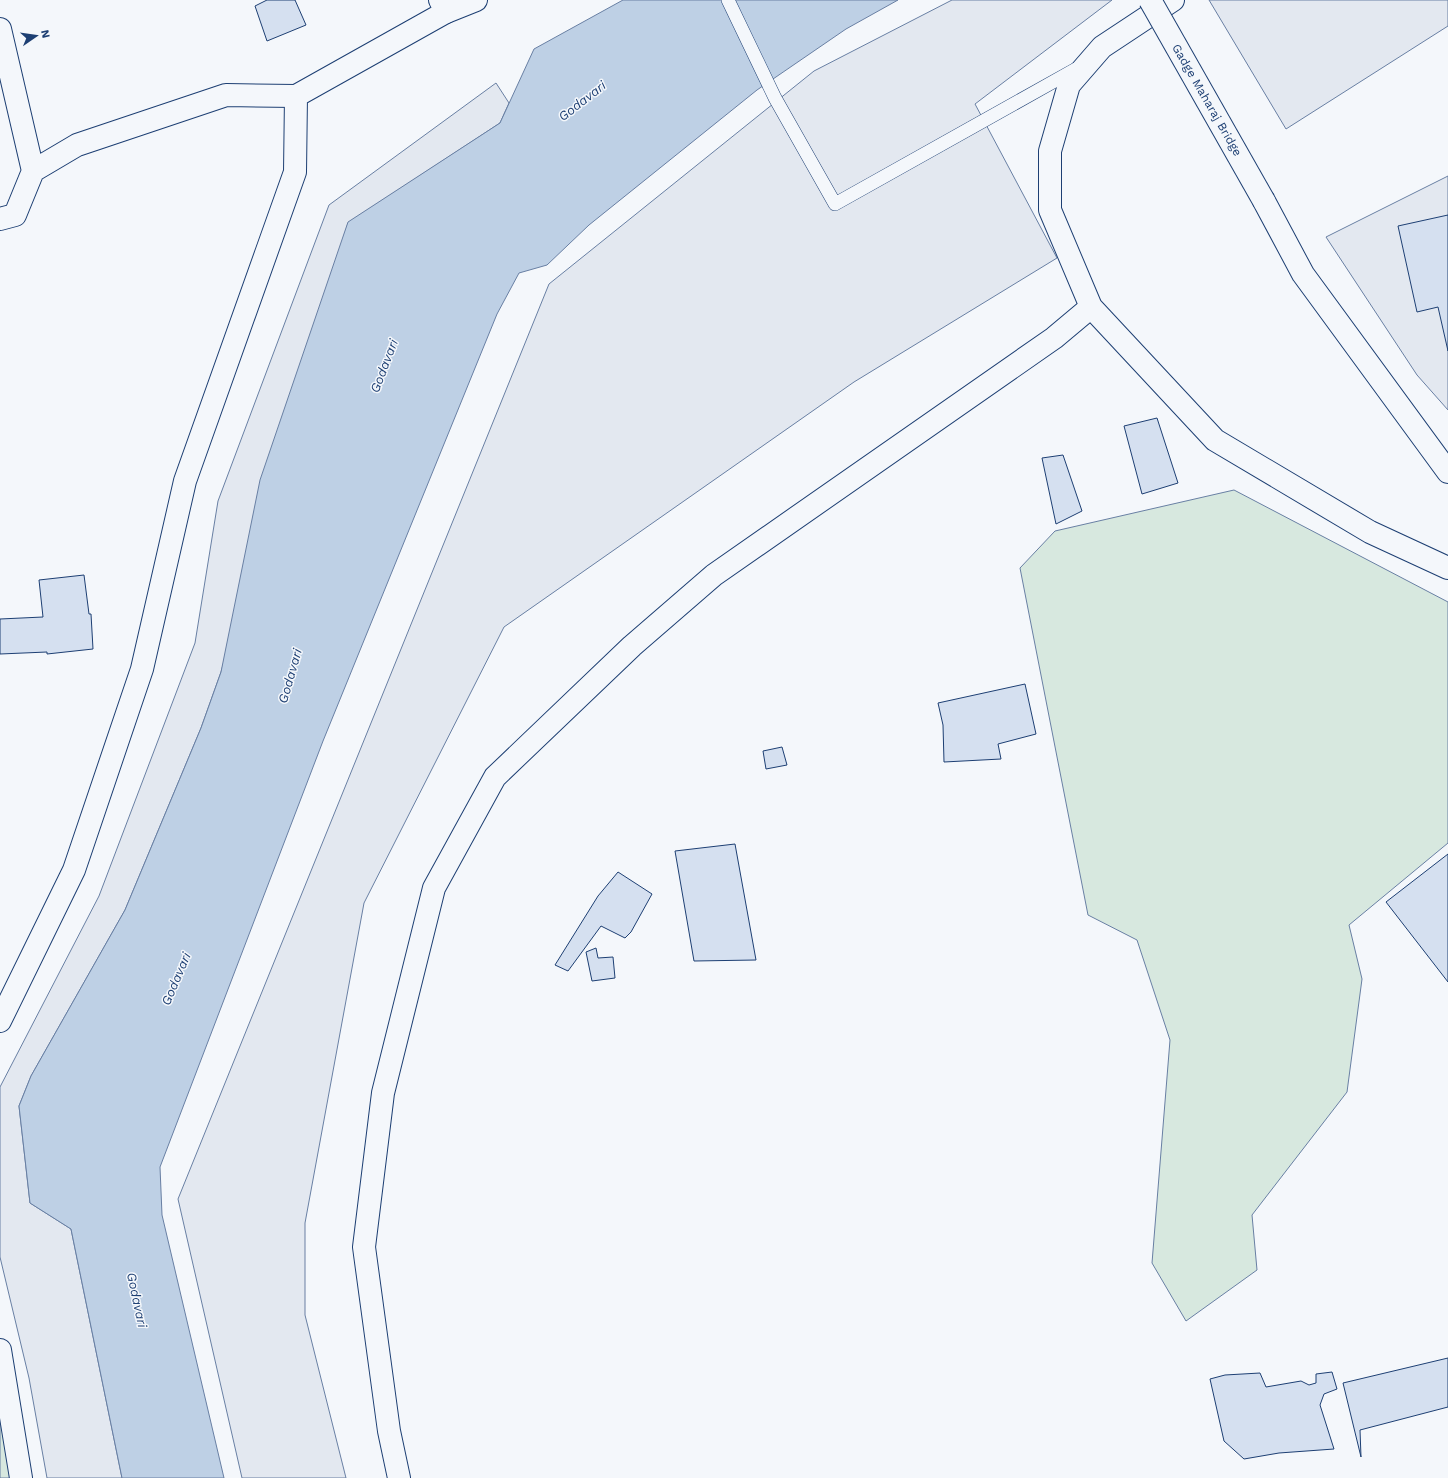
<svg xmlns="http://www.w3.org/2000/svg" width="1448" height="1478" font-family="'Work Sans',sans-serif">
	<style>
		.green { fill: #d7e8df; stroke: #687fa3 }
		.parking { fill: #e3e8f0; stroke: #687fa3 }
		.water { fill: #bed0e5; stroke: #687fa3 }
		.building { fill: #d5e0f0; stroke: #1d3f73 }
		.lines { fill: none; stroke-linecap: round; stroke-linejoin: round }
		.lane-casing { stroke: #1d3f73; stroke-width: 14 }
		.street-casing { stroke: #1d3f73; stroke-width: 24 }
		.secondary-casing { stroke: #1d3f73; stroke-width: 24 }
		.lane { stroke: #f4f7fb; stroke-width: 13 }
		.street { stroke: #f4f7fb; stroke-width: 22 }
		.secondary { stroke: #f4f7fb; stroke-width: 22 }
		.secondary-bridge-casing { stroke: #1d3f73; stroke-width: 24; stroke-linecap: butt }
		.secondary-bridge { stroke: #f4f7fb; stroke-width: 22 }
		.labels { text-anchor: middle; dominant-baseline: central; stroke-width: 3; stroke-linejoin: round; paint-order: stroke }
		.street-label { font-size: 12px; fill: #1d3f73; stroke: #f4f7fb }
		.water-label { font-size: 13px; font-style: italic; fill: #1d3f73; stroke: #f4f7fb }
	</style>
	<rect width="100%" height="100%" fill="#f4f7fb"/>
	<path class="green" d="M1234,490L1448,602V843L1349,925L1362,979L1347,1092L1252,1215L1257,1270L1186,1321L1152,1263L1170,1040L1137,940L1088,915L1020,568L1055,531Z
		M0,1400L11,1478H0Z"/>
	<path class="parking" d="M952,0H1112L975,104L1057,258L854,382L504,627L364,903L305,1223V1315L346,1478H242L178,1199L549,284L814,71Z
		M1209,0H1448V26L1286,129Z
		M496,83L509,103L500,123L348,223L221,672L201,728L125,910L31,1076L19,1106L30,1203L71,1229L122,1478H47L29,1378L0,1257V1087L99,896L195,643L218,501L329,205Z
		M1448,176V410L1417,375L1326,237Z"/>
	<path class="water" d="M623,0H898L846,29L757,90L589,225L547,265L519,273L497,314L323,741L160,1167L162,1215L224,1478H122L71,1229L30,1203L19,1106L31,1076L125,910L201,728L221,672L260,480L348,222L500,123L534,49Z"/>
	<path class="building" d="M267,0H295L306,25L267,41L255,6Z
		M1448,215V351L1438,307L1417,312L1398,226Z
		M1157,418L1178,483L1142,494L1124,426Z
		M1063,455L1082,511L1056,524L1042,458Z
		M84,575L89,614H91L93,649L47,654V652L0,654V619L43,617L39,580Z
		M1025,684L1036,734L998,744L1001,759L944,762L943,725L938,703Z
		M782,747L787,765L766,769L763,751Z
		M735,844L756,960L694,961L675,851Z
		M1448,854V982L1386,902Z
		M618,872L652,894L631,932L625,938L601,926L568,971L555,965L598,896Z
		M596,948L598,958L613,957L615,978L592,981L586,952Z
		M1448,1358V1407L1360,1430L1361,1457L1343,1383Z
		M1332,1372L1337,1389L1324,1394L1320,1405L1334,1449L1279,1453L1244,1459L1224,1441L1210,1379L1225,1375L1260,1373L1266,1387L1301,1381L1309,1385L1316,1383V1374Z"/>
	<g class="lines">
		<defs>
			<path id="lane" d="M728,0L775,98L835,204L1076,69"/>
			<path id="street" d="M446,12L476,0
				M0,29L33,171
				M0,219L15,215L33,171L77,145L226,95L296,96"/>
			<path id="secondary" d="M1264,201L1303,274L1448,472
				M1091,307L1215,440L1370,532L1448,568
				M0,1021L74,870L142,669L185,481L295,172L296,96L446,12L440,0
				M0,1350L21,1478
				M399,1478L389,1431L364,1247L383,1093L434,888L495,777L632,646L714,575L1054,338L1091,307L1050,210V151L1069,85L1102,47L1173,0"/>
		</defs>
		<use href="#lane" class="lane-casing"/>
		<use href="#street" class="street-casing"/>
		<use href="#secondary" class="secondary-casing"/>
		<use href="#lane" class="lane"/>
		<use href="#street" class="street"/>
		<use href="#secondary" class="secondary"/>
		<defs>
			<path id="secondary-bridge" d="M1150,0L1264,201"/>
		</defs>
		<use href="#secondary-bridge" class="secondary-bridge-casing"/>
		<use href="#secondary-bridge" class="secondary-bridge"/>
	</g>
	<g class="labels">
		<g class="street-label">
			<text transform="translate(1207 100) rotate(60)">Gadge Maharaj Bridge</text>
		</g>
		<g class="water-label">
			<text transform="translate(582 101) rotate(-38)">Godavari</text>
			<text transform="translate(384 366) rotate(-69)">Godavari</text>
			<text transform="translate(290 676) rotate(-74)">Godavari</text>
			<text transform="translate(176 979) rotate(-67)">Godavari</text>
			<text transform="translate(137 1300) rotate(78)">Godavari</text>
		</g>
	</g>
	<g transform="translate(36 36) rotate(77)" stroke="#f4f7fb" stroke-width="3" paint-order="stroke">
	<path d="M0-3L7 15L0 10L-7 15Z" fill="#1d3f73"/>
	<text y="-6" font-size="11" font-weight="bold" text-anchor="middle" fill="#1d3f73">N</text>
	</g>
</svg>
